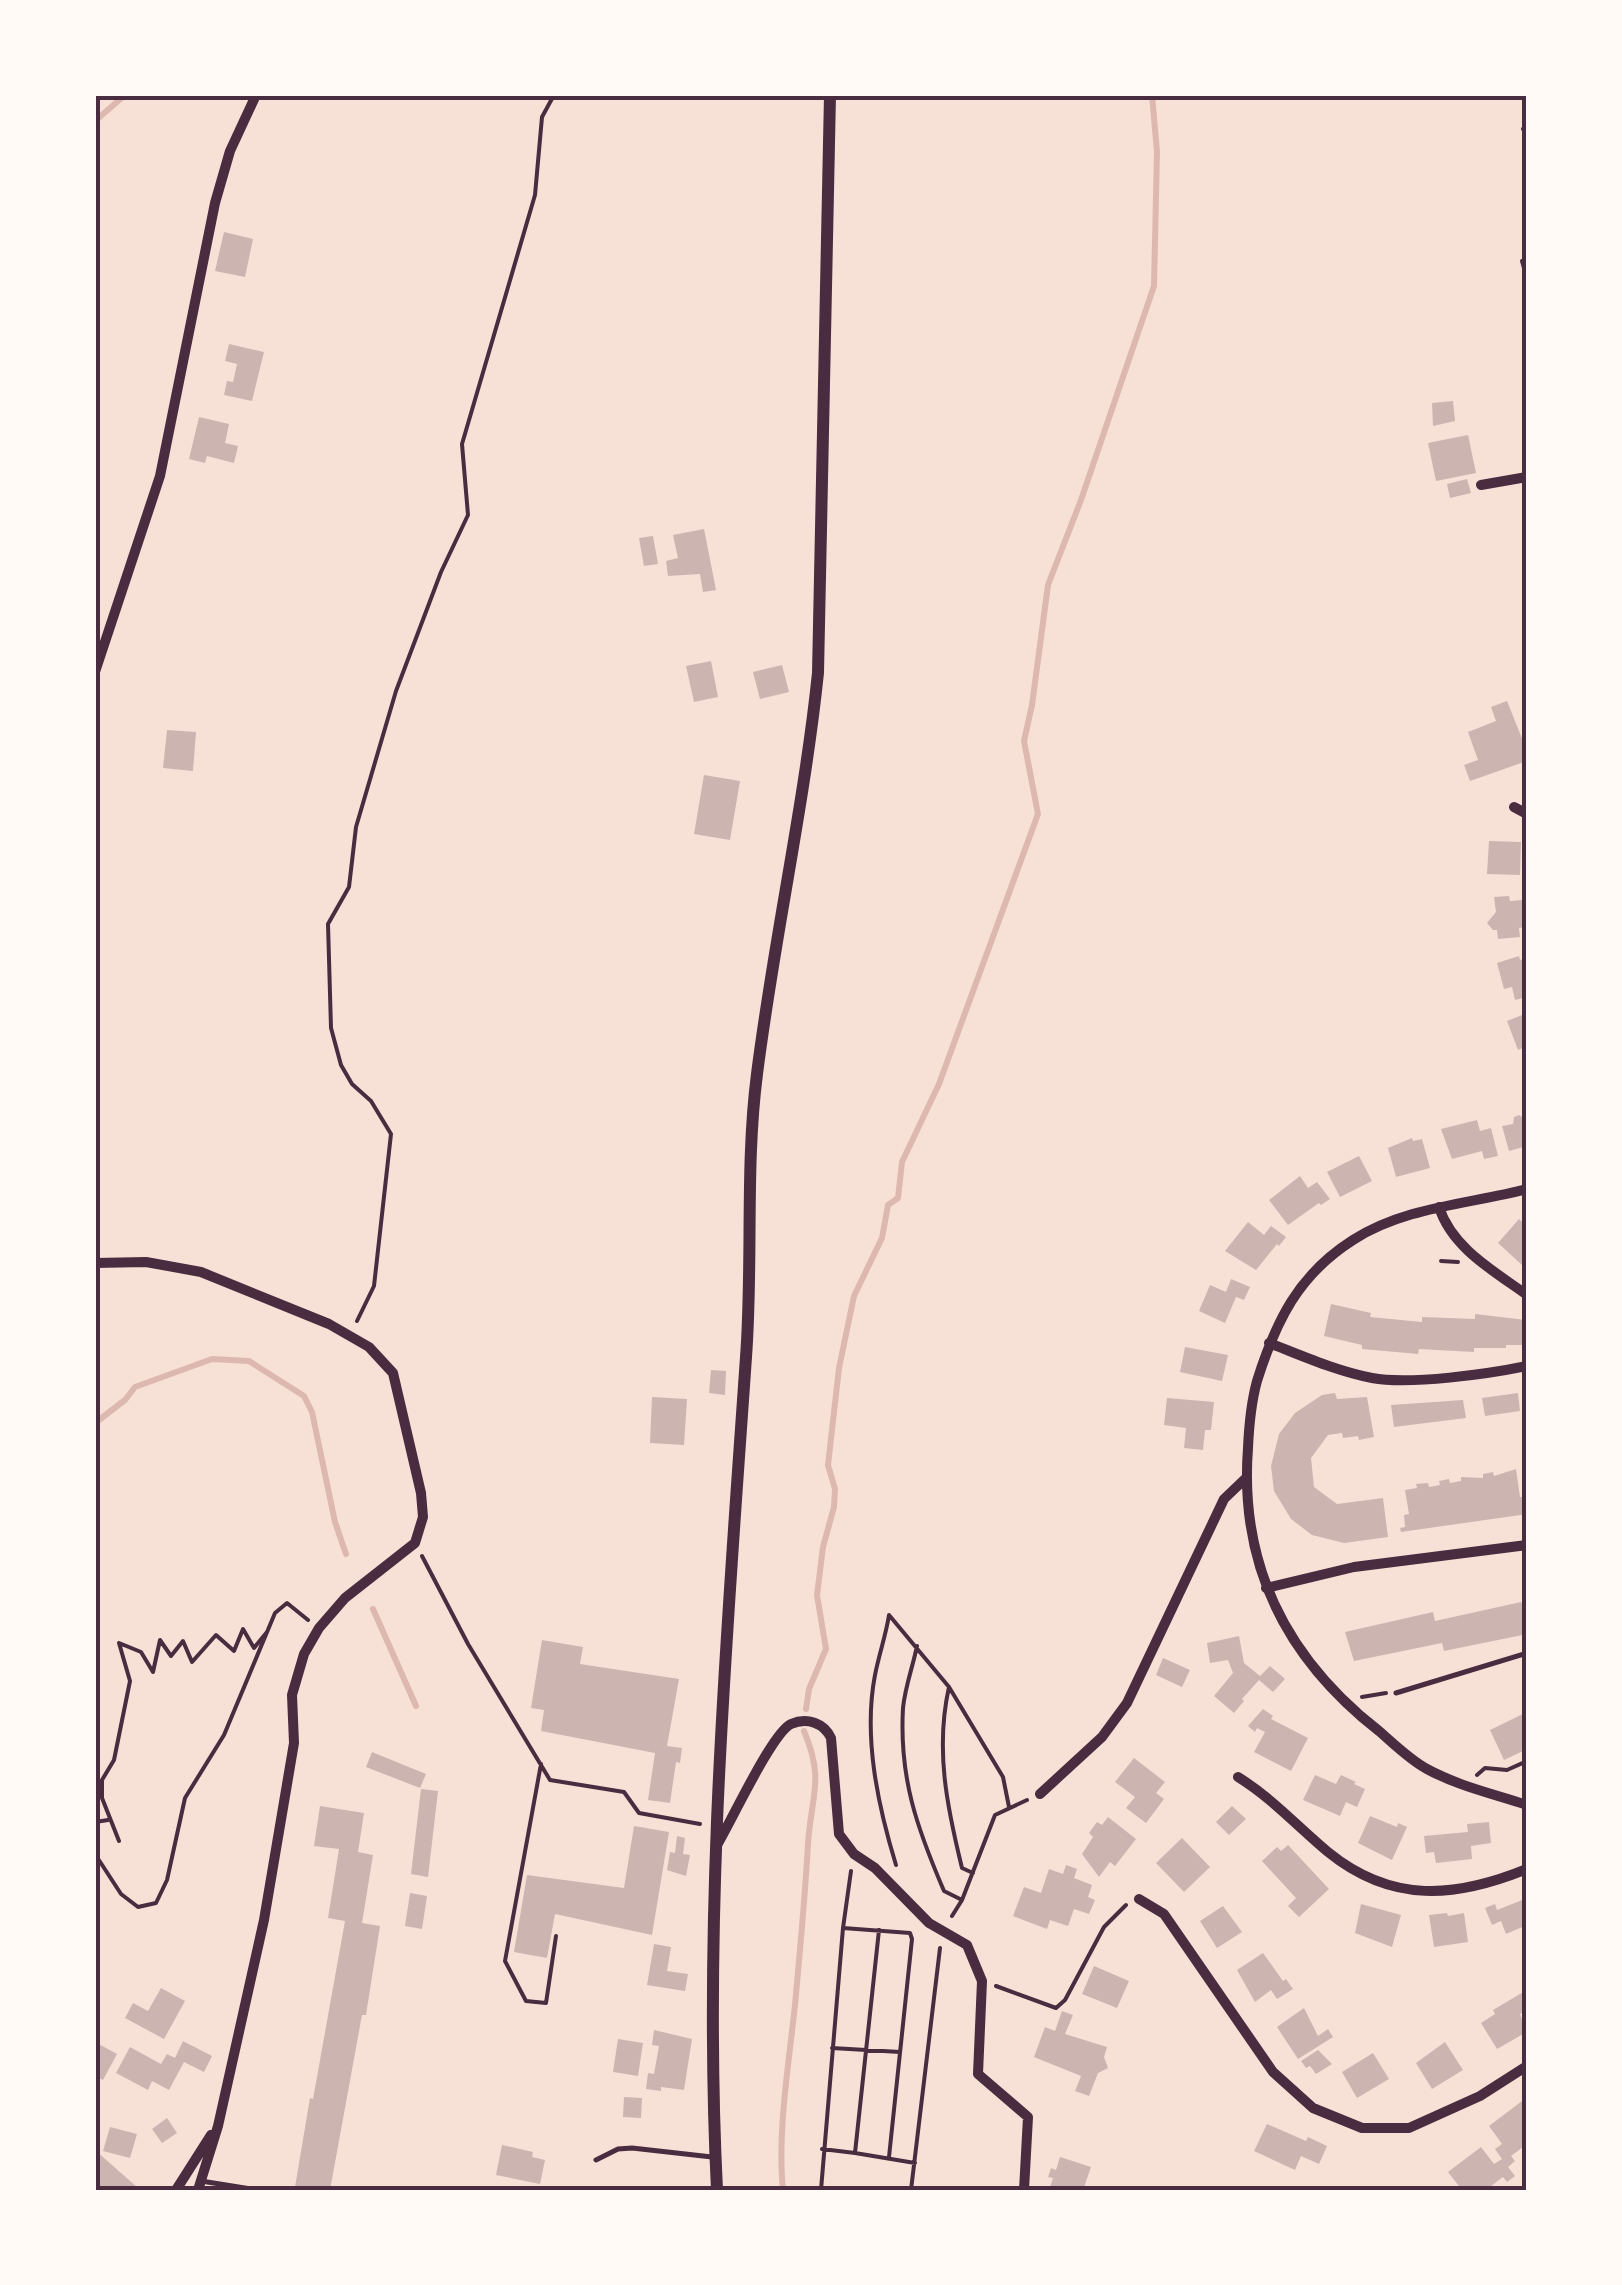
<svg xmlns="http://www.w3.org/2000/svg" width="1622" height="2285" font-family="'Noto Sans',sans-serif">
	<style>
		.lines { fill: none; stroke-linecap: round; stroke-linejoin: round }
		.stream { stroke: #dcb8b0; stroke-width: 6 }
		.building { fill: #ccb4b1 }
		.path { stroke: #4a2c40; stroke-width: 4 }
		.service { stroke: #4a2c40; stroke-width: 5 }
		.minor { stroke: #4a2c40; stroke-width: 10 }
		.tertiary { stroke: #4a2c40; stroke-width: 12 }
		.neatline { fill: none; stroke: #4a2c40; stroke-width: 4 }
	</style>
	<rect width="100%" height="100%" fill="#f7e1d7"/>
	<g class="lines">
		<path class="stream" d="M95,121L125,95
			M95,1423L125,1400L135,1387L212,1359L249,1361L304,1396L312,1412L335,1522L346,1554
			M373,1609L416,1706
			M806,1709L809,1689L826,1649L817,1595L823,1547L834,1507L835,1489L828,1465L839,1368L854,1296L882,1238L888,1205L898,1198L902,1162L939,1084L1038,814L1024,741L1032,705L1048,585L1081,500L1154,286L1157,152L1152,95
			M783,2190C777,2132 789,2063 795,2005C800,1951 805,1898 808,1844C811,1795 825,1781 804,1731"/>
	</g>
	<path class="building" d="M224,232L253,239L245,277L215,271Z
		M229,344L264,352L252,401L224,395L227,381L233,382L237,364L225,361Z
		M1453,401L1455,421L1433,426L1432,403Z
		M199,417L229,424L225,443L238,446L234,463L207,456L205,463L189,459Z
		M1468,435L1476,473L1436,481L1428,443Z
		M1467,479L1471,493L1450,498L1447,484Z
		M704,529L716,590L703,592L700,574L668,576L666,561L678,558L673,535Z
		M653,536L658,564L644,566L639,538Z
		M711,661L718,697L694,702L686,666Z
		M782,665L789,692L760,699L753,672Z
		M1507,701L1527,751V761L1470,781L1464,765L1478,760L1468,732L1496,721L1491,707Z
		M167,730L196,732L193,771L163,768Z
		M704,775L740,781L730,840L694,834Z
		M1489,841L1521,842L1520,875L1487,874Z
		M1509,896L1510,901L1522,900L1525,927L1519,928L1520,937L1498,939L1497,930H1493L1487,923L1496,912L1494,897Z
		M1519,956L1520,960L1527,958V997L1515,1000L1512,987L1504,989L1497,963Z
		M1527,1013V1046L1518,1050L1507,1021Z
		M1519,1115L1527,1120V1146L1509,1151L1502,1126L1513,1124L1514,1117Z
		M1477,1120L1480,1131L1491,1128L1498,1156L1484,1159L1482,1151L1452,1159L1441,1129Z
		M1412,1138L1413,1141L1422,1139L1430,1168L1396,1177L1388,1148Z
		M1359,1156L1372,1181L1340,1197L1327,1172Z
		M1300,1176L1308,1188L1317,1182L1330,1199L1321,1205L1319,1203L1288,1225L1269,1200Z
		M1519,1219L1527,1226V1265L1524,1262L1522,1265L1498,1243Z
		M1248,1222L1264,1235L1271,1226L1286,1237L1279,1246L1277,1244L1256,1270L1225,1251Z
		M1231,1279L1250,1287L1244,1300L1236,1297L1225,1323L1199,1311L1210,1285L1226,1292Z
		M1331,1304L1371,1313L1370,1317L1422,1322V1317L1475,1319V1314L1527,1320V1345H1506V1348H1474V1352L1419,1349L1418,1354L1362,1349V1345L1324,1336Z
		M1185,1347L1228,1355L1222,1381L1180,1372Z
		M711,1370L726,1371L725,1395L709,1393Z
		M1335,1393L1337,1399L1367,1397L1374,1437L1359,1440L1358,1436L1343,1438L1342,1433L1328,1435L1311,1458L1314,1487L1337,1504L1383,1498L1388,1537L1344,1543L1312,1535L1291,1519L1274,1491L1271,1466L1279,1434L1295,1413L1322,1395Z
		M1518,1393L1520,1411L1485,1416L1482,1398Z
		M652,1397L687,1399L684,1445L650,1443Z
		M1167,1398L1214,1402L1211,1430H1205L1203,1450L1184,1448L1186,1428L1164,1425Z
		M1463,1400L1466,1418L1394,1427L1391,1405Z
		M1516,1469L1520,1497H1527V1514L1401,1532L1400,1528L1405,1527L1404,1515L1409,1514L1405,1490L1417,1488L1416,1484L1428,1483L1429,1487L1440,1485L1439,1481L1449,1479L1450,1483L1461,1481V1477L1483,1478V1474L1493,1472L1494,1476Z
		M1521,1602L1527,1614V1634L1444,1651L1442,1643L1354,1661L1345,1632L1433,1612L1435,1621Z
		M1239,1636L1244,1663L1260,1676L1270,1666L1285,1679L1273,1692L1259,1680L1242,1699L1244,1701L1234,1713L1214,1696L1233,1673L1228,1660L1210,1663L1207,1643Z
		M542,1640L583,1647L580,1664L679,1679L667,1746L682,1748L680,1763L676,1762L670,1803L648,1800L655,1753L541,1731L544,1710L531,1708Z
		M1163,1658L1190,1670L1182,1687L1156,1675Z
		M1263,1709L1273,1716L1271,1719L1308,1738L1291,1771L1254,1752L1265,1732L1257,1728L1255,1732L1248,1726Z
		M1527,1712V1749L1504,1760L1490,1730Z
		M372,1752L426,1774L420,1788L366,1767Z
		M1134,1758L1165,1782L1156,1793L1164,1799L1146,1823L1126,1808L1135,1797L1115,1782Z
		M1315,1775L1336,1784L1341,1775L1356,1782L1354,1784L1365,1789L1357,1807L1346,1802L1340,1816L1303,1800Z
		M421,1789L438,1791L428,1877L411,1874Z
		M320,1806L364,1813L358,1852L373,1855L362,1923L380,1926L366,2015H362L330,2190H298L295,2187L310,2098L313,2099L345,1921L328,1918L339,1849L314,1846Z
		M1232,1806L1246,1819L1229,1835L1216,1822Z
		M1370,1816L1397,1827L1398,1823L1407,1827L1392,1860L1358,1843Z
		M1108,1817L1136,1839L1115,1866L1110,1862L1099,1877L1082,1854L1093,1837L1089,1833L1097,1822L1102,1825Z
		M1489,1822L1491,1843L1471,1846L1472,1859L1436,1863L1434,1852L1426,1853L1424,1836L1468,1832L1467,1824Z
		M634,1826L669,1832L652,1935L555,1914L547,1958L514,1952L527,1875L624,1888Z
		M677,1836L685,1838L683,1854L690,1855L686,1876L667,1870L670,1852L675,1853Z
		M1182,1838L1210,1867L1184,1892L1156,1863Z
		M1288,1845L1329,1889L1299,1917L1288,1906L1296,1898L1262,1861L1277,1847L1281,1851Z
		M1066,1865L1077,1869L1074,1878L1092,1885L1088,1897L1095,1900L1089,1914L1074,1909L1068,1926L1050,1920L1047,1929L1013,1916L1024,1887L1041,1893L1049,1869L1063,1874Z
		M410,1893L427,1896L422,1929L405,1926Z
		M1527,1898V1925L1506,1934L1501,1921L1492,1925L1485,1908L1495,1904L1497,1910Z
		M1361,1904L1401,1915L1392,1947L1355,1933Z
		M1223,1906L1242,1932L1217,1948L1200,1921Z
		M1447,1913L1448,1916L1464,1913L1468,1942L1434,1947L1429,1915Z
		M654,1944L671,1947L667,1971L688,1974L685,1991L647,1985Z
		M1263,1953L1283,1981L1286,1979L1293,1989L1277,1999L1271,1990L1255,2002L1237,1970Z
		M1094,1966L1129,1981L1117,2008L1082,1994Z
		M161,1988L185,2001L164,2039L125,2018L133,2003L148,2011Z
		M1527,1990V2010L1520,2014L1527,2032L1497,2049L1481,2023L1495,2014L1493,2010Z
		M1304,2008L1318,2036L1328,2029L1333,2037L1298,2059L1277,2027Z
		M1062,2011L1073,2015L1065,2034L1107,2047L1104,2057L1108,2068L1098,2073L1089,2096L1075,2091L1081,2076L1034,2057L1045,2027L1055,2031Z
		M654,2030L692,2039L684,2090L661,2087V2091L646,2089L648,2073L654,2074L659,2046L652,2045Z
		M618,2039L643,2043L638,2076L613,2072Z
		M183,2041L212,2056L204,2072L184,2062L169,2090L152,2081L148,2090L116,2073L130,2047L161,2064L167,2054L175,2058Z
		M95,2042L117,2054L103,2080L95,2076Z
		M1445,2042L1463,2070L1432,2089L1416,2063Z
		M1318,2050L1332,2064L1316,2074L1310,2066L1306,2068L1301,2061Z
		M1373,2053L1389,2079L1357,2098L1342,2072Z
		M624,2097L642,2098L641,2118L623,2117Z
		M1522,2101L1527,2108V2144L1511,2156L1515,2161L1508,2167L1515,2176L1507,2182L1503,2177L1486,2190H1462L1448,2172L1481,2147L1494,2164L1502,2159L1495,2149L1502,2144L1489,2126Z
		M167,2118L177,2133L162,2143L152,2129Z
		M1267,2124L1306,2141L1308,2137L1327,2146L1319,2164L1301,2156L1295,2170L1254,2151Z
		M110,2127L137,2134L130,2158L103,2151Z
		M502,2145L533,2152L532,2157L545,2160L540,2184L496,2175Z
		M95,2150L138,2188L136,2190H95Z
		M1060,2157L1091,2167L1083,2190H1049L1053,2178L1048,2177L1051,2168L1056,2170Z"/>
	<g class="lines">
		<path class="path" d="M1523,129L1527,128
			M1522,261L1527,279
			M1441,1261L1458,1262
			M357,1321L374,1286L391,1134L371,1101L352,1084L341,1065L331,1028L328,924L349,887L356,827L396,691L441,572L468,515L462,444L535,195L542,117L554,95
			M422,1556L468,1644L550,1780L624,1792L639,1813L700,1824
			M917,1646C913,1666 905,1687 903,1708C899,1778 917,1828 944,1891L962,1900
			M949,1687C935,1749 947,1807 962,1868L973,1873
			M1362,1697L1386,1693
			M541,1764L505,1961L526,2001L546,2003L556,1936
			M1477,1775L1485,1768L1507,1770L1527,1761
			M95,1822L108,1820
			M119,1841L102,1798V1780L114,1760L130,1681L119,1643L141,1652L153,1672L160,1640L171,1656L183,1641L192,1662L216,1635L234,1651L243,1629L254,1648L267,1632
			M95,1854L121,1894L138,1907L156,1903L167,1880L185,1798L224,1735L275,1613L287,1603L308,1620
			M896,1865C878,1806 863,1737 875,1675C879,1654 886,1635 889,1615L949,1687L1003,1777L1009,1807
			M952,1916L962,1900L995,1815L1027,1800
			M843,1928L910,1933L912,1939L889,2157
			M879,1930L855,2153L915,2163
			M996,1986L1056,2008L1065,2000L1104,1927L1126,1905
			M832,2048L900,2052
			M822,2149L855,2153
			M821,2190L843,1928L851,1871
			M911,2190L940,1948"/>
		<path class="service" d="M1396,1693L1527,1653
			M596,2160L618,2149L632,2148L712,2157
			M201,2181L257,2190"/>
		<path class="minor" d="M1481,485L1527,477
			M95,672L160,476L215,203L230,151L256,95
			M1514,807L1527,814
			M1527,1189C1469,1204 1404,1207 1353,1240C1298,1275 1276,1321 1257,1381C1251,1403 1249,1425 1248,1448C1239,1567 1287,1659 1379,1731C1394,1744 1410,1760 1427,1769C1458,1786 1494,1794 1527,1805
			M1439,1207C1452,1248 1494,1271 1527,1295
			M95,1263L146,1262L201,1272L329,1324L369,1347L393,1373L421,1493L423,1517L415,1543L345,1598L319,1628L304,1654L292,1695L294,1743L264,1920L218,2126L198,2190
			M1269,1343C1303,1356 1336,1371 1372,1378C1410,1385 1489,1374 1527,1366
			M1266,1588L1354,1567L1527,1545
			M1238,1777C1272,1798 1298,1827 1328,1852C1392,1904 1456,1898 1527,1869
			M1040,1794L1102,1737L1127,1703L1224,1499L1246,1478
			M717,1845C731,1822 772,1733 791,1724C807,1717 824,1723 831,1738L839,1834L854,1854L875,1868L929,1923L967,1945L982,1981L978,2074L1028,2117L1024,2190
			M1139,1899L1164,1914L1273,2072L1313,2108L1362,2128H1409L1480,2096L1527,2066
			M176,2190L211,2135"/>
		<path class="tertiary" d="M717,2190C703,1913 727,1633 746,1357C753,1263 745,1167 757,1074C774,939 804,807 818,673L830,95"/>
	</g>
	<rect width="1622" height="2285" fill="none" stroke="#fffaf5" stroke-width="195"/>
	<rect x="98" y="98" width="1426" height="2090" class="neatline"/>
</svg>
